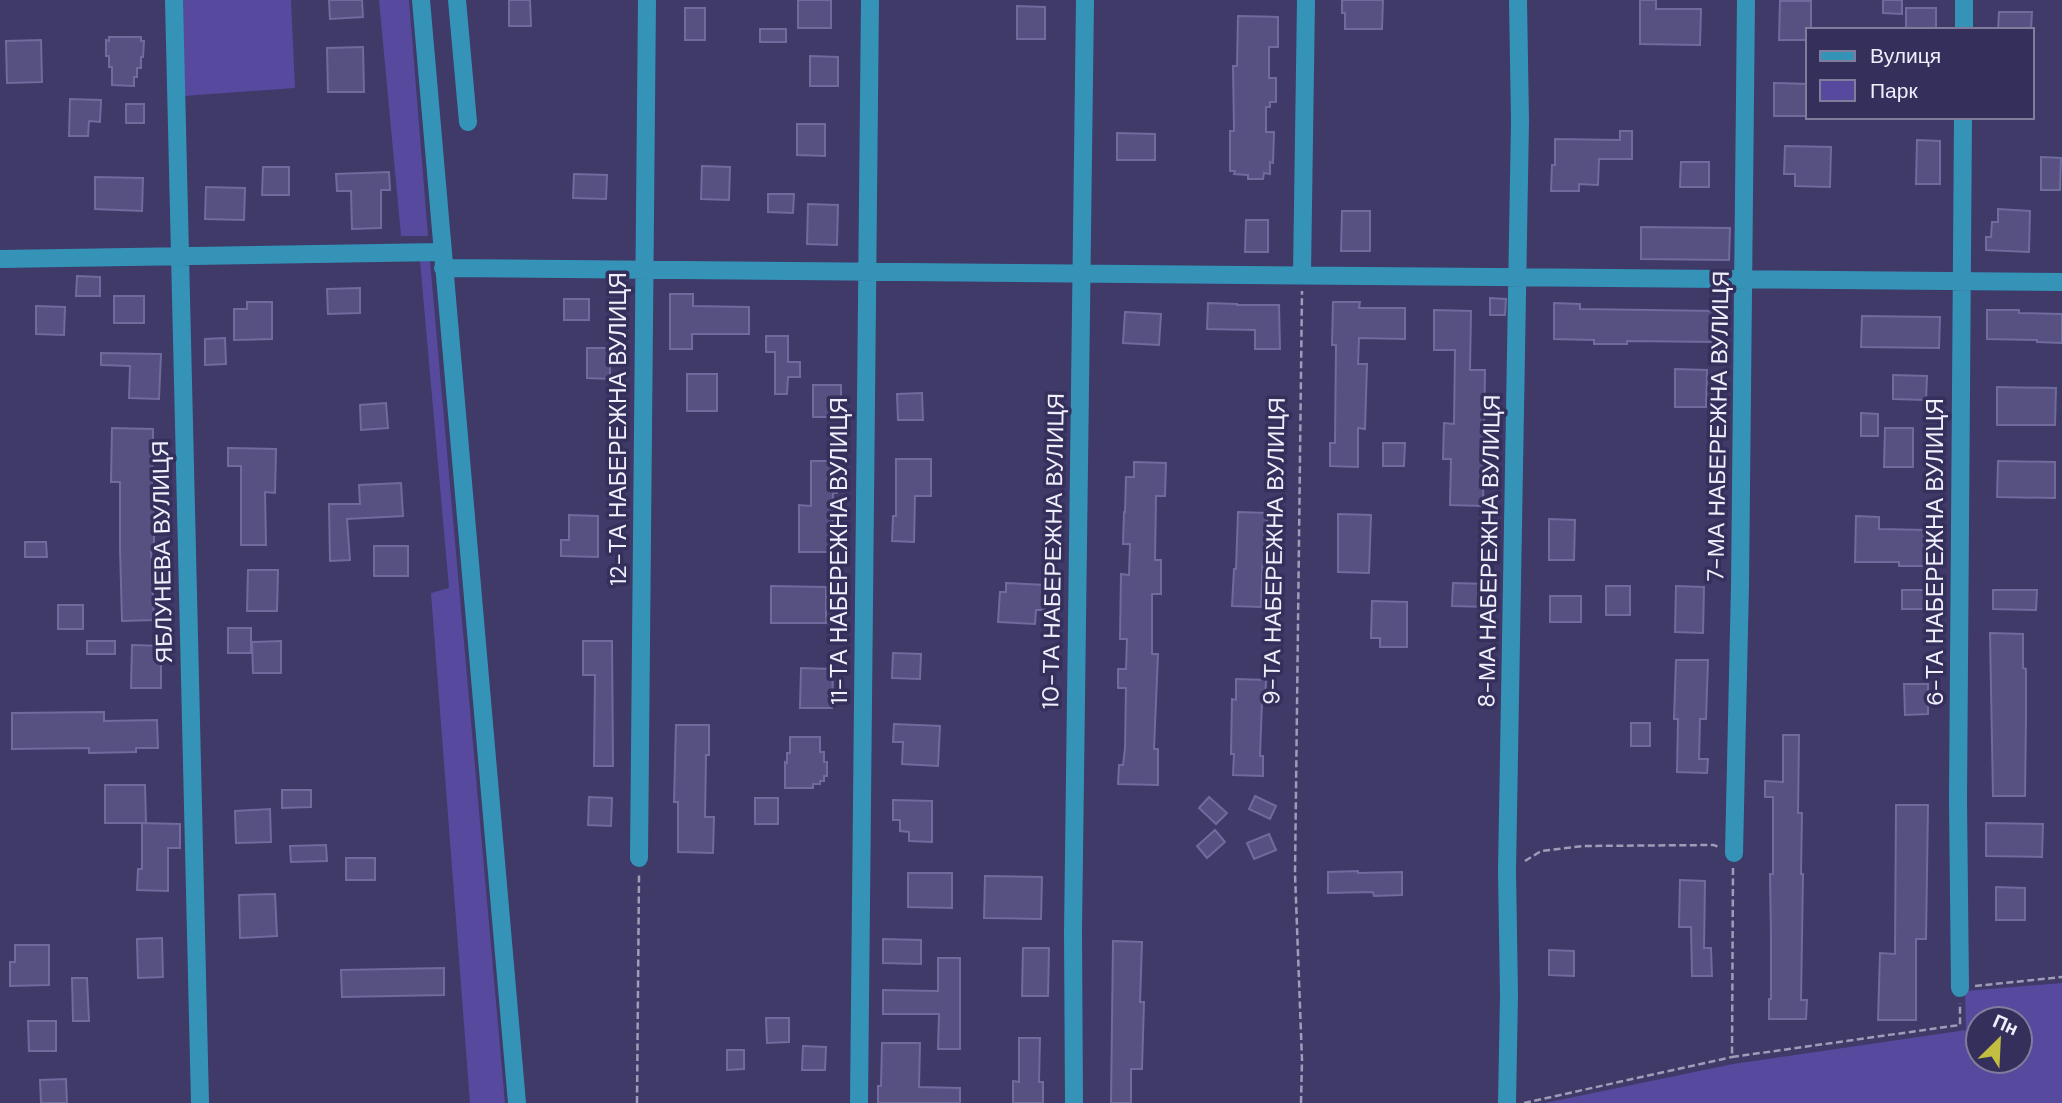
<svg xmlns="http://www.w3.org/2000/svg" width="2062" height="1103" font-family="'DM Sans',sans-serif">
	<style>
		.green { fill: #57499d; fill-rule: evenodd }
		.building { fill: #575182; stroke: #6f6b9d; stroke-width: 2 }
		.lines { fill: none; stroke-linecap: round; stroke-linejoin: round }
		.path { stroke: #9e9cb7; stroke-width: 2.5; stroke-dasharray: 7 3.5; stroke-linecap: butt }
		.minor { stroke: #3593b8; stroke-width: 18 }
		.labels { text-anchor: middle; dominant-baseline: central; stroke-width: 7; stroke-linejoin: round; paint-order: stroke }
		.street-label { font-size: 23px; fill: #efeffb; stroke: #352f5c }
	</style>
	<rect width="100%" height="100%" fill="#3f3a68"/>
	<path class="green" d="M182,0H291L295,88L184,96Z
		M379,0H409L428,236H401Z
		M420,261H430L505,1103H470L431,593L449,588Z
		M2062,983V1103H1545L1733,1064L1966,1030L1965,991ZM1978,1019H2020V1061H1978Z"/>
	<path class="building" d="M329,0H362L363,17L330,19Z
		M509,0H530L531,26H509Z
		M798,0H831V28H798Z
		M1342,0H1383L1382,29H1345V13H1342Z
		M1640,0H1656V9H1701L1700,45L1640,44Z
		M1883,0H1902V14L1883,13Z
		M1780,1H1811V30H1808V40H1779Z
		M1017,6L1045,7V39H1017Z
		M685,8H705V40H685Z
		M1906,8H1936V30H1906Z
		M1999,12H2032L2031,30H1998Z
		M1238,16L1278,17V47H1269V78H1276V102H1270V107H1266V132H1274L1273,163L1270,162V174L1264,173L1263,179H1248V175L1234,174L1235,171H1230V131H1234L1233,66H1237Z
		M760,29H786V42H760Z
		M109,37H141V41H144L143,57H141V68H137V77H134V86L112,85V67H109V56H106V40L109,41Z
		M41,40L42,82L7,83L6,41Z
		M363,47L364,92H328L327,48Z
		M810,56L838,57V86H810Z
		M1774,83L1808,84V116H1774Z
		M70,99L101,100L100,122L89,121L88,136H69Z
		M126,104H144V123H126Z
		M797,124H825V156L797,155Z
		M1620,131H1632V159H1599L1598,185L1579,184V191H1551L1552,165H1555V139L1620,140Z
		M1117,133L1155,134V160H1117Z
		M1917,140L1940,141V184H1916Z
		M1785,146L1831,147L1830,187L1795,186V174H1784Z
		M2041,157L2061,158L2060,190H2041Z
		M1681,162H1709V187H1680Z
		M702,166L730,167L729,200L701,199Z
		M263,167H289V195H262Z
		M389,172L390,190H381V228L352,229L351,191H337L336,174Z
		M574,174L607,175L606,199L573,198Z
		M95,177L143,178L142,211L95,209Z
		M206,187L245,188L244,220L205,219Z
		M768,194H794L793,213L768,212Z
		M808,204L838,205L837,245L807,244Z
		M1998,209L2030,211L2029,252L1986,250V237H1991L1992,222H1998Z
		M1342,211H1370V251H1341Z
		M1246,220H1268V252H1245Z
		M1641,227L1730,228L1729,260L1641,259Z
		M77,276L100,277V296H76Z
		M360,288V313L328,314L327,289Z
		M670,294H693V306L749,307V334H692V349H670Z
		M114,296H144V323H114Z
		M1490,298L1506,299L1505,315H1490Z
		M564,299H589V320H564Z
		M247,302H272V339L234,340V309H247Z
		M1333,302H1360L1359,308H1405V339L1359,338L1358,364H1367L1365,429L1358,428V467L1330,466V443H1335L1336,345H1332Z
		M1208,303L1237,304V305H1279L1280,349H1255V330L1207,329Z
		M1554,303L1580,304V309L1718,311L1717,342L1627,341V344H1594V340L1554,339Z
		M36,306L65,307L64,335L36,334Z
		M1434,310L1471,311L1470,370H1485L1483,506L1450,505L1451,459H1443L1444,423L1454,424L1455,350H1434Z
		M1987,310H2019V313L2062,314V343L2037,342V340L1987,339Z
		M1125,312L1161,314L1159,345L1123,343Z
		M1862,316L1940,317L1939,348L1861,347Z
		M766,336H788V362H800V377H788L787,394H775V352H766Z
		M225,338L226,364L205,365V339Z
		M587,348H610V379L587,378Z
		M101,353L161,354L159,399L129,398L130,366L101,365Z
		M1675,369L1707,370L1706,407H1675Z
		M687,374H717V411H687Z
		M1893,375L1927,376L1926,400L1893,399Z
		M813,385H841V417H813Z
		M1997,387L2056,388L2055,425H1997Z
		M922,393L923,420H898L897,394Z
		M386,403L388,428L361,430L360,405Z
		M1861,413L1878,414V436H1861Z
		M112,428L153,429L152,506H154V551H151L154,620L122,621L120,548V482H111Z
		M1885,428H1913V467H1884Z
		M1383,443H1405L1404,466H1383Z
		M228,448L276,449L275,493L265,492L266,545H241V466H228Z
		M896,459H931V496H915L914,542L892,541L893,516H896Z
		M811,461H837V493H833V552H799V505L811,506Z
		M1998,461L2055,462V498L1997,497Z
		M1134,462L1166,463L1165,496H1156L1155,560H1161V594H1152V654H1158L1154,749H1158V785L1118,784L1119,765H1123L1125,748L1126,688H1118V669H1126L1127,639H1120L1121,574L1129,575L1130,544H1123L1124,512H1125L1126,477H1134Z
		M401,483L403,516L347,519L350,560L330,561L329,504H360L359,485Z
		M1238,512L1267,513L1266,554H1263L1261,607L1232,606L1234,569H1236Z
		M1338,514L1371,515L1369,573L1338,572Z
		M569,515L598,516V557L561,556V540H569Z
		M1856,516L1879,517V529L1928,530V566H1899V562H1855Z
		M1549,519L1575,520L1574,560H1549Z
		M25,542H46L47,557H25Z
		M374,546H408V576H374Z
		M248,570H278L277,611H247Z
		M1006,583L1046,585L1045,610H1036L1035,624L998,622L1000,592H1006Z
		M1453,583L1489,584L1488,607L1452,606Z
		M771,586L826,587V623H771Z
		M1606,586H1630V615H1606Z
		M1676,586L1704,587L1703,633L1675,632Z
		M1902,590H1929V609H1902Z
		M1993,590H2037L2036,610L1993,609Z
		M1550,596H1581V622H1550Z
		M1372,601L1407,602V647H1380V638H1371Z
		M58,605H83V629H58Z
		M228,628H251V653H228Z
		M1990,633L2023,634V668L2026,669V717L2025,796H1993Z
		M87,641H115V654H87Z
		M281,641V673H253L252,642Z
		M583,641H612L613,766H594L595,675H583Z
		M132,645L161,646V688H131Z
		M893,653L921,654L920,679L892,678Z
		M1676,660H1708L1706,719H1700L1699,759H1708L1707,773L1677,772L1678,719H1674Z
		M801,668L833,669L832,708H800Z
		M1236,679L1266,680L1265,701H1262L1260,756H1263V776L1233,775L1234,754H1231L1232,699L1236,700Z
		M1904,684H1928V714L1905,715Z
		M104,712V721L157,720L158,748H136V752L89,753V748L12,749V713Z
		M1631,723H1650V746H1631Z
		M894,724L940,726L938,766L902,764L903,742H893Z
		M676,725H709V755H706L705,817H714L713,853L678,852V802H674Z
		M1783,735H1799L1798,813H1802L1801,874H1803L1801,1000H1807L1806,1019H1769V999H1771V936L1770,874H1773V797H1765V781L1783,782Z
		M790,737H820V752H824V762H827V776H824V781H820V784H813V788H785V762L787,763V753H790Z
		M105,785H145L146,823H105Z
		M282,790H311V807L282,808Z
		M1255,796L1276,806L1270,819L1249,809Z
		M589,797L612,798L611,826L588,825Z
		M1209,797L1227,813L1216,824L1199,808Z
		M755,798H778V824H755Z
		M893,800L932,801V842L909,841V832L900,831V820H893Z
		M1896,805H1928L1926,939H1916V1020H1878L1880,953L1895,954Z
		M270,809L271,842L236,843L235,811Z
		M142,823L180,824V848H168V891L137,890L138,869H142Z
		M1986,823L2043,824L2042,857L1986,856Z
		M1215,830L1225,842L1207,858L1197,846Z
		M1269,834L1276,850L1254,859L1247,843Z
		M326,845L327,861L291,862L290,846Z
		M346,858H375V880H346Z
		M1358,871V873L1402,872V895L1374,896L1373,892L1328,893V872Z
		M908,873H952V908L908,907Z
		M985,876L1042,877L1041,919L984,918Z
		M1680,880L1705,881L1704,948H1711L1712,976H1692L1691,927H1679Z
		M1996,887L2025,888V920H1996Z
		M275,894L277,936L240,938L239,895Z
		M162,938L163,977L138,978L137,939Z
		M883,939L921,940V964L883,963Z
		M1113,941L1142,942L1140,1002H1144L1142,1069H1131V1103H1111Z
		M15,945H49V985L10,986V962H15Z
		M1023,948H1049L1048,996H1022Z
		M1549,950L1574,951V976L1549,975Z
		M938,958H960V1049H938L939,1014H883V990L938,991Z
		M444,968V995L342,997L341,970Z
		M72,978H87L89,1021H73Z
		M766,1018H789V1042L767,1043Z
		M28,1021H56V1051H29Z
		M1019,1038H1040L1039,1082H1043V1103H1013V1081L1019,1082Z
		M882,1043H920L919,1087L960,1088V1103H878V1086H881Z
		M803,1046L826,1047L825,1070H802Z
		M727,1050H744V1069L727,1070Z
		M66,1079L67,1103H41L40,1080Z"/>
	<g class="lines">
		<path class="path" d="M1525,861L1541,851L1583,846L1714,845L1718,847
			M1733,868L1732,1057L1960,1025V1003
			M1975,986L2062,977
			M637,1103L639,875
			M1301,1103L1302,1060L1295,874L1302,291
			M1524,1103L1732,1057"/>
		<path class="minor" d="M174,0L200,1103
			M421,0L517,1103
			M457,0L468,122
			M1964,30V0
			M0,259L441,252
			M443,268L2062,282
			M1302,275L1306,0
			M1734,853L1740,585L1746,0
			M639,858L647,0
			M1960,988L1958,800L1963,117
			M859,1103L870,0
			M1074,1103L1073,932L1085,0
			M1507,1103L1509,995L1507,871L1520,121L1518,0"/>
	</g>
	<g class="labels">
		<g class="street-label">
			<text transform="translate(1718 426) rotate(-89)">7-МА НАБЕРЕЖНА ВУЛИЦЯ</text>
			<text transform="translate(618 429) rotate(-90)">12-ТА НАБЕРЕЖНА ВУЛИЦЯ</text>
			<text transform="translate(839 551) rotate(-90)">11-ТА НАБЕРЕЖНА ВУЛИЦЯ</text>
			<text transform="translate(1053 551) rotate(-89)">10-ТА НАБЕРЕЖНА ВУЛИЦЯ</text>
			<text transform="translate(1274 551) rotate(-89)">9-ТА НАБЕРЕЖНА ВУЛИЦЯ</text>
			<text transform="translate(1489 551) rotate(-89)">8-МА НАБЕРЕЖНА ВУЛИЦЯ</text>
			<text transform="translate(162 552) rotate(-91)">ЯБЛУНЕВА ВУЛИЦЯ</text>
			<text transform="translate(1935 552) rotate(-90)">6-ТА НАБЕРЕЖНА ВУЛИЦЯ</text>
		</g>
	</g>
	<rect x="1806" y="28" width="228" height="91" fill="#352f5c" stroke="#7f7c9c" stroke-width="2"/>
	<rect x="1820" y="51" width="35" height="10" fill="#3593b8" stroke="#7f7c9c" stroke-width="2"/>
	<text x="1870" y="63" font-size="21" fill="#efeffb">Вулиця</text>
	<rect x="1820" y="80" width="35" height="21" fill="#57499d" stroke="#7f7c9c" stroke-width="2"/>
	<text x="1870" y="98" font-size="21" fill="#efeffb">Парк</text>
	<g transform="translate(1999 1040) rotate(24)"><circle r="33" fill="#352f5c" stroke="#7f7c9c" stroke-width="2"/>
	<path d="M0-5L12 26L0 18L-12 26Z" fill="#c1be40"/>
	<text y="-10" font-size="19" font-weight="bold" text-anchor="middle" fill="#efeffb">Пн</text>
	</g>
</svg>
